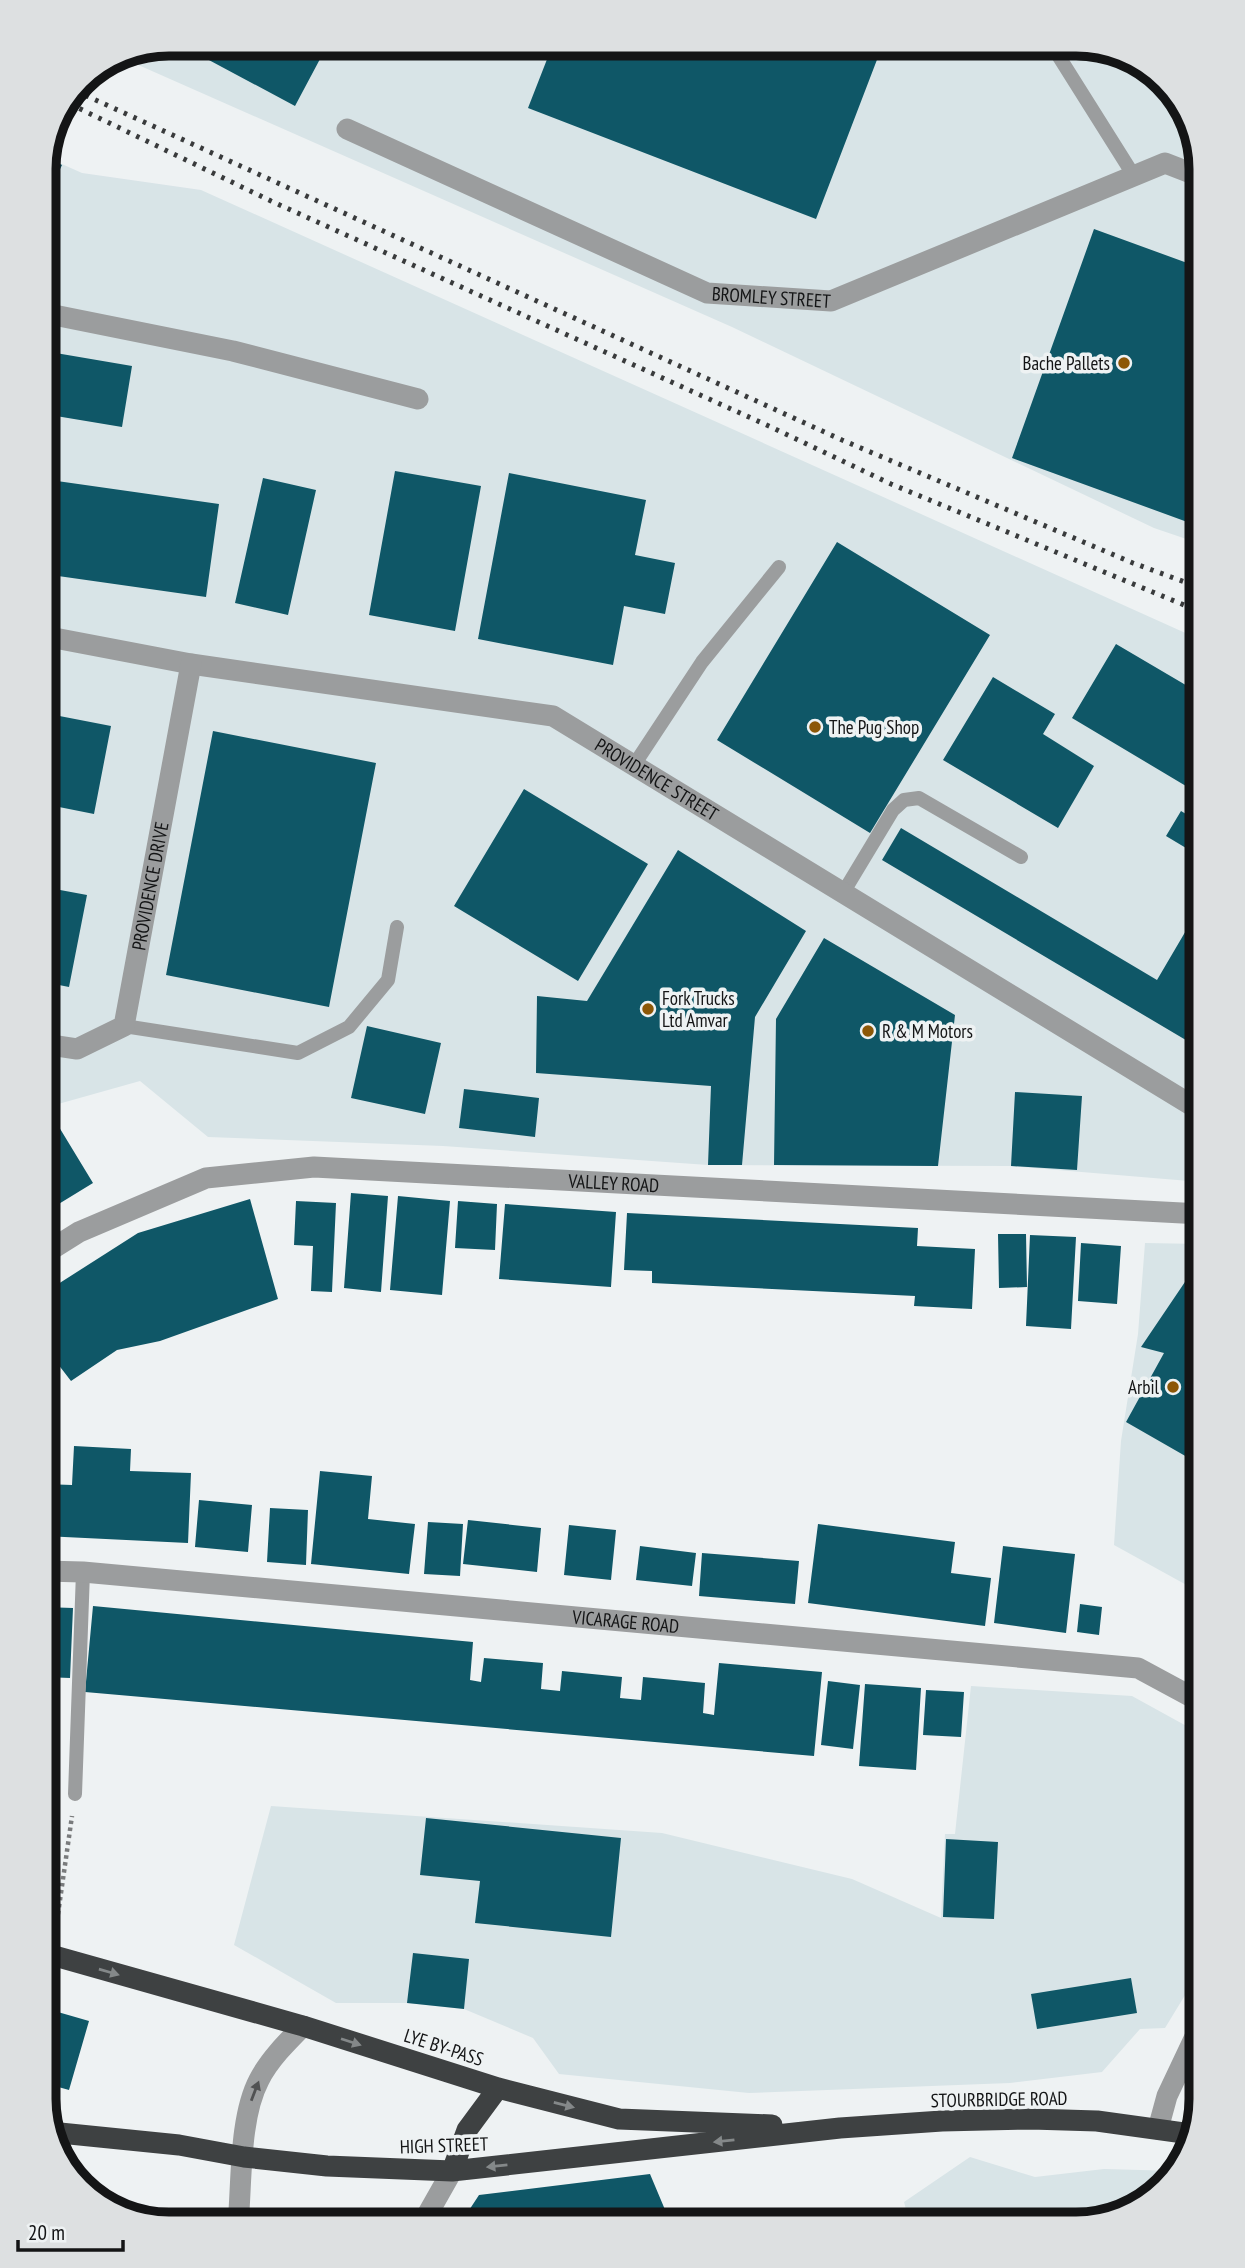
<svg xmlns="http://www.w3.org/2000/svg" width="1245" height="2268" font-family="'PT Sans Narrow',sans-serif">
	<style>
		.built { fill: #d8e4e7 }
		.building { fill: #0f5767 }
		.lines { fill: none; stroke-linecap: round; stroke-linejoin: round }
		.path { stroke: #797b7c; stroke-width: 4.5; stroke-dasharray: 3.5 3.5; stroke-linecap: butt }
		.lane { stroke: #9b9d9e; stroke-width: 14 }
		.street { stroke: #9b9d9e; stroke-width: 21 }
		.highway { stroke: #3e4142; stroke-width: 21 }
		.rail { stroke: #393b3c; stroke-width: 5; stroke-dasharray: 3.5 7; stroke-linecap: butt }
		.oneway { fill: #848889 }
		.oneway2 { fill: #515253 }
		.poi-dot { fill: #8c5707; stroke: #eef2f3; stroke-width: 2.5 }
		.labels { text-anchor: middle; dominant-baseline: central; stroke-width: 7; stroke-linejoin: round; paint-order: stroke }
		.street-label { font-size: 19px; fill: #141516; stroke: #eef2f3 }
		.poi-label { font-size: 19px; fill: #141516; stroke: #eef2f3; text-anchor: start }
		.rim { fill: none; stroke: #141516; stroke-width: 9 }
	</style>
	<rect width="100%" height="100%" fill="#eef2f3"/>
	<path class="built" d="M169,44H1084L1152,69L1192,121L1201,169V544L1154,528L732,327L118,56Z
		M46,157L82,173L201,190L1201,640V1182L1011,1166L708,1165L443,1146L208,1137L140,1081L44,1108Z
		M1145,1243L1201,1244V1593L1114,1545L1121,1441L1138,1334Z
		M971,1686L1132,1696L1201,1734V1969L1165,2028L1140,2029L1102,2072L1010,2083L749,2093L559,2074L533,2038L464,2009L407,2003H336L234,1945L271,1806L662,1833L852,1879L941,1918L945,1834H955Z
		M970,2157L1035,2177L1104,2169L1177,2171L1124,2215L1076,2224H910L904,2202Z"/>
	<path class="building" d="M179,44H328L295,106Z
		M553,44H883L816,219L528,108Z
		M46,157L62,165L44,203V161Z
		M1094,229L1201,268V527L1012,458Z
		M44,351L132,366L122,427L44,414Z
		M395,471L481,486L455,631L369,615Z
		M509,473L646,500L635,555L675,563L665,614L624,606L613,665L478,639Z
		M263,478L316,490L288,615L235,603Z
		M57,481L219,504L206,597L44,574Z
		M837,542L990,635L870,833L717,740Z
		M1116,644L1201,694V795L1072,718Z
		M993,677L1055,714L1043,734L1094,766L1058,828L943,760Z
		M44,713L111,726L94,814L44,804Z
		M213,731L376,763L329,1007L166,975Z
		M524,789L648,864L578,981L454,906Z
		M1181,811L1201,823V857L1166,836Z
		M901,828L1157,980L1201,905V1049L882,860Z
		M678,850L806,931L755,1017L742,1165H708L711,1086L536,1073L537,996L587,1001Z
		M44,887L87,895L69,987L44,982Z
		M824,938L955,1015L938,1166L774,1165L776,1019Z
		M367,1026L441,1043L425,1114L351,1098Z
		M464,1089L539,1098L535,1137L459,1128Z
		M1015,1092L1082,1096L1077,1170L1011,1166Z
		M59,1127L93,1183L44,1213V1136Z
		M351,1193L388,1196L381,1292L344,1288Z
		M398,1196L450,1201L442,1295L390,1290Z
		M250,1199L278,1299L160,1341L117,1350L71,1381L44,1346V1293L138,1233Z
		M296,1201L336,1203L332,1292L311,1291L313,1246L294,1245Z
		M458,1201L497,1204L495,1250L455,1248Z
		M505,1204L616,1212L611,1287L499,1279Z
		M627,1213L918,1228L917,1246L975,1249L972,1309L914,1306L915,1296L652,1283V1271L624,1270Z
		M998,1234H1026L1027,1287L999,1288Z
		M1030,1235L1076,1237L1071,1329L1026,1326Z
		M1081,1243L1121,1246L1117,1304L1078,1301Z
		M1189,1276L1201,1284V1465L1126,1422L1164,1353L1141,1347Z
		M74,1446L131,1449L130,1471L191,1473L188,1543L44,1536V1484L72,1485Z
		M320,1471L372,1476L368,1519L415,1524L409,1574L311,1564Z
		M199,1500L252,1505L248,1552L195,1547Z
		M270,1508L308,1510L306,1565L267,1562Z
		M468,1520L541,1528L537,1572L463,1564Z
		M428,1522L463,1524L460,1576L424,1574Z
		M818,1524L955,1542L951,1573L991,1578L985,1626L808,1603Z
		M569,1525L616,1530L611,1580L564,1575Z
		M640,1546L696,1553L692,1586L636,1580Z
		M1003,1546L1075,1554L1066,1633L994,1623Z
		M702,1553L799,1561L795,1604L699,1596Z
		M1080,1604L1102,1607L1099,1635L1077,1632Z
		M93,1606L473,1642L470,1680L481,1682L484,1658L543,1663L541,1689L560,1691L562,1671L622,1677L620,1698L641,1700L643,1677L705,1683L703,1713L714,1715L719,1663L822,1672L814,1756L85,1692Z
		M44,1607L73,1608L70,1678L44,1677Z
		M828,1681L860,1685L853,1749L821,1745Z
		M865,1684L921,1688L916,1770L859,1766Z
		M926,1690L964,1692L961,1737L923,1735Z
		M426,1818L621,1838L611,1937L475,1923L480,1881L420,1875Z
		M946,1839L998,1842L994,1919L943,1917Z
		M413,1953L469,1959L464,2009L407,2003Z
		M1131,1978L1137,2013L1037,2029L1031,1994Z
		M44,2008L89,2021L69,2090L44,2083Z
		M650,2174L671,2224H640L635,2212L603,2222L605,2224H460L479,2195Z"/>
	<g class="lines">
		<path class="path" d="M56,1928L72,1816"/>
		<path class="lane" d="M1051,44L1134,176
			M634,765L702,662L779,567
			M843,893L893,810L904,800L919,798L1021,857
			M124,1026L298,1053L349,1027L388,980L397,927
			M75,1794L83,1572"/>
		<g class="street">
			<path id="s1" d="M347,129L707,293L831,301L1165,163L1201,177"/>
			<path d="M44,313L233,351L418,399"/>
			<path id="s2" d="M44,636L191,664L553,716L1201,1111"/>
			<path id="s3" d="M44,1044L77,1049L124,1026L191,664"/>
			<path id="s4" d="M44,1254L79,1232L206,1178L314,1167L1201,1214"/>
			<path id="s5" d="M44,1571L83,1572L1138,1668L1201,1702"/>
			<path d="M1158,2129L1167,2096L1201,2024"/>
			<path d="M238,2224C242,2182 239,2118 259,2080C269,2060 287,2042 303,2026"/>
			<path d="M422,2224L452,2171"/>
		</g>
		<path class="highway" d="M44,1953L303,2026L498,2088L619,2119L772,2125
			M50,2132L179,2145L244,2157L327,2166L452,2171L840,2128L942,2121L1031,2119L1097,2121L1191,2134
			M452,2171L467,2130L498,2088"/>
		<path class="rail" d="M76,91L842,440L1133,563L1201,588
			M70,104L271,201L771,427L891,484L1201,612"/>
	</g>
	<defs><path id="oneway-solid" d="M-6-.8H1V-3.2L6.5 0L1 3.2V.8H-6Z" transform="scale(1.75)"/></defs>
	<g class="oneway">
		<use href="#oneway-solid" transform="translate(109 1972) rotate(16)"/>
		<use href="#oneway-solid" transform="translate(351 2042) rotate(18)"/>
		<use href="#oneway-solid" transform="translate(564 2105) rotate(14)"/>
		<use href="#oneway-solid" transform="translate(724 2141) rotate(174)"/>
		<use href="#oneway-solid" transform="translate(497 2166) rotate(174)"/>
	</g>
	<use class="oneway2" href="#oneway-solid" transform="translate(255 2091) rotate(-69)"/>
	<g class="poi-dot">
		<circle cx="1124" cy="363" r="7"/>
		<circle cx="815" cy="727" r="7"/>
		<circle cx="648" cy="1009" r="7"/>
		<circle cx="868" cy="1031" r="7"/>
		<circle cx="1173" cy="1387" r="7"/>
	</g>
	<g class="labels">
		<g class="street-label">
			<text stroke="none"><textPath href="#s1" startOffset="460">BROMLEY STREET</textPath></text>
			<text stroke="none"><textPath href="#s2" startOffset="637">PROVIDENCE STREET</textPath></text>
			<text stroke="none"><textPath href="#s3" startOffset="228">PROVIDENCE DRIVE</textPath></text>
			<text stroke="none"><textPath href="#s4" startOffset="588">VALLEY ROAD</textPath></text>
			<text stroke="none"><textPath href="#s5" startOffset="584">VICARAGE ROAD</textPath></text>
			<text transform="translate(444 2047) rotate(18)">LYE BY-PASS</text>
			<text transform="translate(999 2099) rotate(-1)">STOURBRIDGE ROAD</text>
			<text transform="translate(444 2145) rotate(-2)">HIGH STREET</text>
		</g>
		<g class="poi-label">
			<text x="1110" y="363" text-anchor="end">Bache Pallets</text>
			<text x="829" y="727">The Pug Shop</text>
			<text x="662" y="998">Fork Trucks<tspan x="662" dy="22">Ltd Amvar</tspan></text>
			<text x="882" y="1031">R &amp; M Motors</text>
			<text x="1159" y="1387" text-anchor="end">Arbil</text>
		</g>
	</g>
	<path d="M0 0H1245V2268H0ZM169 56H1076A113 113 0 0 1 1189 169V2099A113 113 0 0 1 1076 2212H169A113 113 0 0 1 56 2099V169A113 113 0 0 1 169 56Z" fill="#dde0e1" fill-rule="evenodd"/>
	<path class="rim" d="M169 56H1076A113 113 0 0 1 1189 169V2099A113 113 0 0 1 1076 2212H169A113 113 0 0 1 56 2099V169A113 113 0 0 1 169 56Z"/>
	<path d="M18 2240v10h105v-10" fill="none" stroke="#141516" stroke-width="3.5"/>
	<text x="28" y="2240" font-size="21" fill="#141516" stroke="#eef2f3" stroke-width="5" paint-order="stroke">20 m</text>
</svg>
